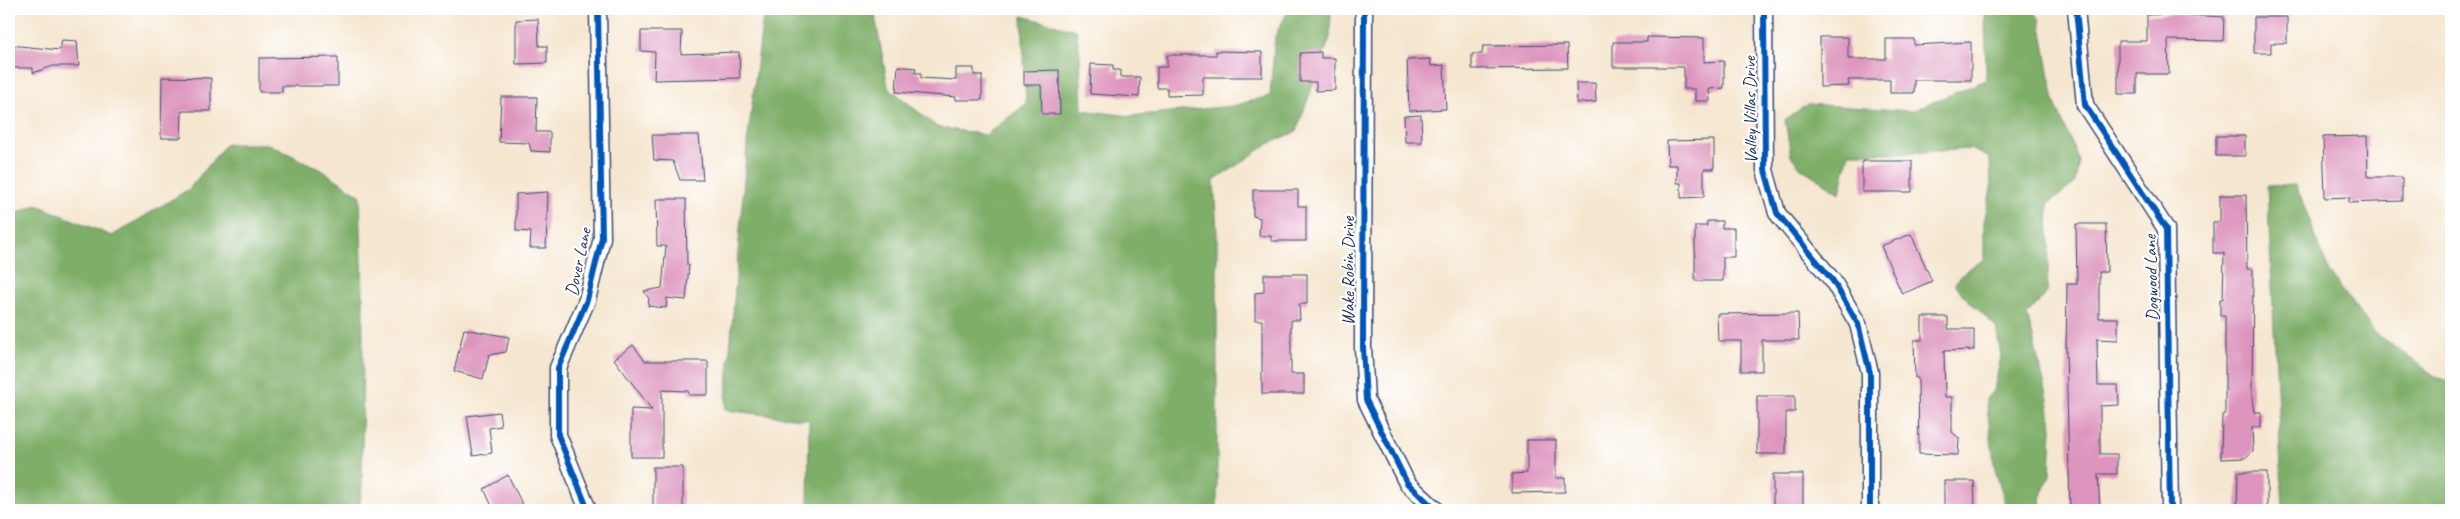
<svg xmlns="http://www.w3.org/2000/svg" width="2460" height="519" font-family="Caveat,sans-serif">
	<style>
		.forest { fill: #7eae68; stroke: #4c6e63 }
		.building { fill: #dd95bd }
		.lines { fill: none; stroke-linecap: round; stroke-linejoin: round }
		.minor-casing { stroke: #3c4a6f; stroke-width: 19 }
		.minor { stroke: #fff; stroke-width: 16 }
		.cycleway-casing { stroke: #fff; stroke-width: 9 }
		.cycleway { stroke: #0057b8; stroke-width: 6 }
		.labels { text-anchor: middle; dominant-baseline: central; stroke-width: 4.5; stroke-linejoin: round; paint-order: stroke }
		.street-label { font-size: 18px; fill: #1b2f5e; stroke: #fff }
	</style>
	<rect width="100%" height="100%" fill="#fff"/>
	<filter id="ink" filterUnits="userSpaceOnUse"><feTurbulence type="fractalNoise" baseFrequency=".02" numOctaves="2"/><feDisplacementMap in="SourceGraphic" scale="10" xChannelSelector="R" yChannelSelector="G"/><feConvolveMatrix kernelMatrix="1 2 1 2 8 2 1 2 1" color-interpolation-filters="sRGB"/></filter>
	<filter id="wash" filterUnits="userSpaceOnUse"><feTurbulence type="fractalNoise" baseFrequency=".0096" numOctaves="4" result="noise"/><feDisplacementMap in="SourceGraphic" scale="20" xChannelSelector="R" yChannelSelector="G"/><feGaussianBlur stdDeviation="1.12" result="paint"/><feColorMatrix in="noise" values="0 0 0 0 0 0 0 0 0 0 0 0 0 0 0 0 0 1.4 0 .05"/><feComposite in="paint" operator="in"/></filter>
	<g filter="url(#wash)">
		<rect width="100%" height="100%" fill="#f5e6cf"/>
		<path class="forest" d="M764,9L874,10L888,87L937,127L986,135L1026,104L1022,16L1076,30L1080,55L1082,110L1130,116L1232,106L1270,96L1275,36L1289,9H1326L1331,13L1330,38L1296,132L1268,144L1214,181L1217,234V510H808L809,420L725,410L747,144Z
			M1985,9H2033L2040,20L2054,101L2079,161L2075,183L2048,204L2049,248L2047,293L2027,314L2048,399L2052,427L2050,475L2040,498L2041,510H2005L2004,498L1995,470L1986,399L1994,390L2001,356L1996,327L1963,295L1955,283L1968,269L1984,260V222L1991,189L1990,158L1970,149L1907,153H1849L1840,193L1801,168L1791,156L1785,120L1808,104L1911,111L1986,80Z
			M226,144H268L320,169L360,195L363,294L362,486L359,510H9V215L37,205L112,236L189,189Z
			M2296,185L2329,272L2376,334L2438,378L2451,381V510H2283L2267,186Z"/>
		<g id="blocks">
			<path class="building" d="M2168,14L2224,17L2223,41L2168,40L2169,74H2137V94H2118V41H2147V15Z
				M2254,17H2287V43H2271V53H2254Z
				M538,19L539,46H547V63L516,64V20Z
				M641,31H682L681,54L739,52L740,78L654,80L655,52L641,51Z
				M1647,37L1704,38V62L1724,61V88L1709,89L1710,101H1695V89H1684V67H1613V42H1647Z
				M1820,37H1848V59H1886V39H1914V45L1971,42V80H1914V93H1890V80H1848L1849,86L1820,87Z
				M62,40L77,41L79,66H53L33,73V68H9V45L60,50Z
				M1567,45L1568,68L1472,69V54H1482L1483,46Z
				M1216,51L1262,52V77H1203V95L1167,96V88H1157V67H1167V55H1216Z
				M1321,52V58H1335V90L1316,91V82H1300V53Z
				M338,57V86H282V92H259V58Z
				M1430,59L1431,66L1444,65L1446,109L1409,111L1407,60Z
				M1091,64L1113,65V70H1120V77H1140L1139,97L1090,94Z
				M898,66L916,68L915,73H921V78L956,80V68H974V75H982V100H956V97L896,92Z
				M1059,70L1060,114H1042L1041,85H1024V71Z
				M162,77L211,78V111H182L181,138H161Z
				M1576,83H1595L1596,102L1577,103Z
				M501,97H537L536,132H550V152L531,151L529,143L499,142Z
				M1421,115L1422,142H1405L1404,116Z
				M652,135H699L703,180H680L673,161L654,160Z
				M2216,136H2245V156H2216Z
				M2367,136L2368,177H2402V201L2349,203V197L2325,198L2323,137Z
				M1714,140V169H1704V197L1681,198V183H1677V165H1668L1667,141Z
				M1862,161H1912V192H1862Z
				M1253,190H1298V206H1306V241H1271V236H1259L1260,218L1253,216Z
				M548,192L546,248H530L531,232L516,231V194Z
				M2220,195H2246L2247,269H2253L2252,399L2254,412H2261V427H2252L2253,451L2245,458L2221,459L2222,415L2225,414V316H2220V299H2223L2224,253H2213V222H2220Z
				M656,199H686L687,265H689L686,300L667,298L666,308L648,306L649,299L644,291L662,288L666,246H657Z
				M1707,221H1722V228H1734V257H1723V281H1695V226H1707Z
				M2076,224H2106L2107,272H2099V318H2118V340L2097,339L2098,385H2118L2119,405L2100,406V454H2117V474H2098L2100,510H2070L2066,352L2067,284H2077Z
				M1911,234L1932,281L1902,294L1881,246Z
				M1264,274H1307V304H1299L1300,320H1291V374H1304V394H1262V320H1255V293L1264,292Z
				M1798,313L1799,340H1762V371H1741V341H1718L1717,314Z
				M1922,317H1948V329H1974V350L1944,351L1945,397H1952V432L1959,438L1958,455L1919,454L1918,378H1915L1914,340H1922Z
				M464,329L509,337L506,352L489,355L483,379L454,371Z
				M633,345L645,361H708V395H689L688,391L662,390V457H631V409L652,410L614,359Z
				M1757,396H1795V412H1786V454H1757Z
				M499,412L501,426L489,428L492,453L473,456L467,416Z
				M1527,440H1556V478H1565V492L1512,493V474L1527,473Z
				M653,467H683V510H653Z
				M2238,472H2267V510H2237Z
				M1773,474H1803V510H1773Z
				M508,475L525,510H494L484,489Z
				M1944,481H1974L1975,510H1944Z"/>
		</g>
	</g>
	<g filter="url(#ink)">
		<use href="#blocks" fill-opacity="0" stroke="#3c4a6f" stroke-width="1"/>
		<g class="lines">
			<defs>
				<path id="minor" d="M1364,9L1363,347L1366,400L1407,483L1436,510
					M1764,9L1765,170L1777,213L1833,281L1858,324L1870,373V510
					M2076,9L2085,105L2166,229L2170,510
					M588,510L558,435V368L587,300L602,238L598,9"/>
			</defs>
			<use href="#minor" class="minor-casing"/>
			<use href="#minor" class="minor"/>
			<defs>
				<path id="cycleway" d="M1364,9L1363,347L1366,400L1407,483L1436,510
					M1764,9L1765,170L1777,213L1833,281L1858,324L1870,373V510
					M2076,9L2085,105L2166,229L2170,510
					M588,510L558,435V368L587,300L602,238L598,9"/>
			</defs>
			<use href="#cycleway" class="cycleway-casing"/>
			<use href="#cycleway" class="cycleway"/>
		</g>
	</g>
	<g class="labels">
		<g class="street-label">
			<text transform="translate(1750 110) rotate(-91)">Valley Villas Drive</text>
			<text transform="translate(578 262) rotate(-78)">Dover Lane</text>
			<text transform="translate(1348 271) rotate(-90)">Wake Robin Drive</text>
			<text transform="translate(2151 278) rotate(-92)">Dogwood Lane</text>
		</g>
	</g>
	<rect width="2460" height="519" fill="none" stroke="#fff" stroke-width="30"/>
</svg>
